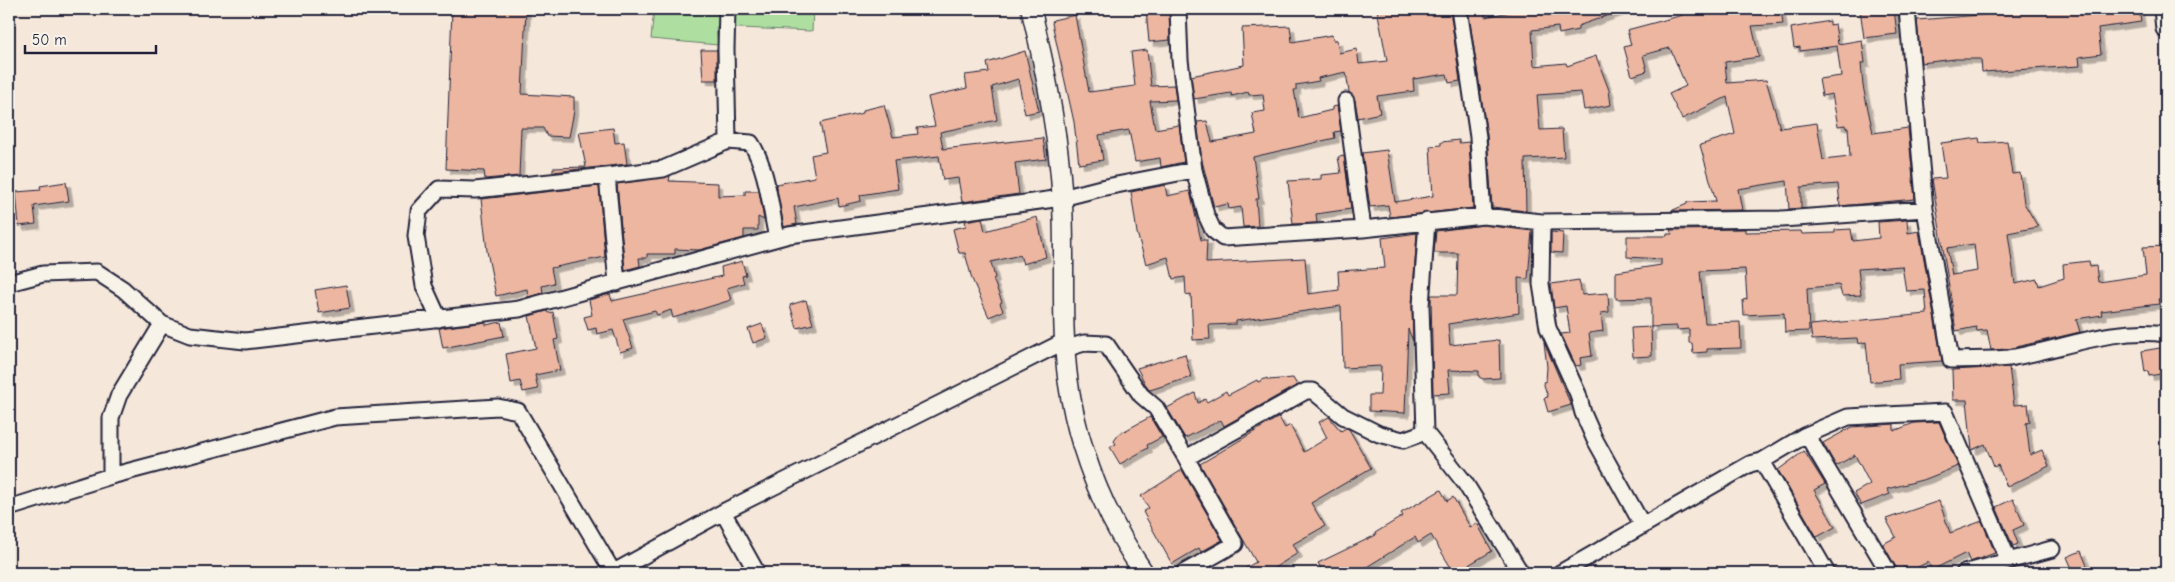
<svg xmlns="http://www.w3.org/2000/svg" width="2175" height="582" font-family="'Comic Neue',sans-serif">
	<style>
		.green { fill: #aedfa0; stroke: #68806e }
		.building { fill: #ecb6a0; stroke: #22223b; fill-rule: evenodd; filter: url(#shadow) }
		.lines { fill: none; stroke-linecap: round; stroke-linejoin: round }
		.minor-casing { stroke: #22223b; stroke-width: 19 }
		.tertiary-casing { stroke: #22223b; stroke-width: 22 }
		.minor { stroke: #f7f3e8; stroke-width: 15 }
		.tertiary { stroke: #f7f3e8; stroke-width: 19 }
	</style>
	<defs>
		<filter id="shadow"><feDropShadow dx="4.5" dy="4.5" stdDeviation="0" flood-color="#0004"/></filter>
	</defs>
	<rect width="100%" height="100%" fill="#f5e7da"/>
	<filter id="ink" filterUnits="userSpaceOnUse"><feTurbulence type="fractalNoise" baseFrequency=".02" numOctaves="2"/><feDisplacementMap in="SourceGraphic" scale="10" xChannelSelector="R" yChannelSelector="G"/><feConvolveMatrix kernelMatrix="1 2 1 2 8 2 1 2 1" color-interpolation-filters="sRGB"/></filter>
	<g filter="url(#ink)">
		<path class="green" d="M654,9H813L812,31L716,27L718,45L651,39Z"/>
		<path class="building" d="M452,9H526L522,94L574,97V111L569,137L547,136L543,128H521L519,176L485,179L484,171L446,169Z
			M1146,9H1169L1170,40L1149,42Z
			M1377,9H1450L1460,81L1449,83L1447,74L1413,79L1414,91L1377,96L1380,113L1358,118L1355,100L1349,92L1346,72L1318,78L1319,81L1296,85V90H1294L1299,118L1332,110V107L1337,106L1341,131L1334,132L1335,138L1253,157L1259,199H1256L1258,226L1243,227L1241,207L1229,209L1228,204L1214,207L1202,161L1197,122L1207,121L1212,142L1256,134L1252,113L1265,111L1263,94L1249,95L1248,92L1232,96L1231,93L1194,99L1191,76L1244,65L1242,28L1290,26L1292,42L1332,35L1333,40H1337L1339,53L1357,49L1359,64L1387,61Z
			M1468,9H1483L1485,17L1524,9H1619L1620,11L1578,26V30L1559,34L1558,27L1532,30L1534,66L1566,63L1567,66L1596,56L1609,90L1611,105L1584,110L1581,92L1537,95L1540,130L1562,129L1564,157L1525,159L1526,211L1492,207L1487,136Z
			M1683,9H1781L1783,24L1752,26L1759,57L1725,62L1727,83L1766,80L1780,128L1817,123L1823,160L1850,157L1848,127L1846,128L1845,125L1838,126L1832,94L1822,96L1819,79L1841,76L1837,46L1800,51V47L1794,48L1791,28L1830,21V25L1835,24L1838,44L1862,40L1865,63H1861L1863,86L1873,133L1908,128L1915,199L1840,206L1838,184L1801,187V208L1789,209L1787,181L1738,189L1742,210L1671,211L1687,204V202L1716,201L1700,145L1735,134L1727,97L1682,119L1669,94L1686,86L1670,48L1643,55L1647,71L1632,76L1624,47L1631,45L1627,30L1683,15Z
			M1860,9H1894L1897,34L1864,38Z
			M2005,9H2139L2141,22L2098,28L2101,54L2079,57L2080,66L1982,72L1981,59H1955L1921,63L1917,20L2005,13Z
			M1075,15L1089,92L1135,86L1131,52L1147,50L1151,86L1174,85L1176,100L1150,101L1155,129L1179,125L1184,162L1161,167L1160,158L1135,162L1129,130L1099,135L1103,160L1079,164L1074,122L1052,23L1053,20Z
			M701,50H717V80H703Z
			M1025,51L1039,111L1025,114L1018,79L992,87L997,120L940,132L943,149L1043,138L1046,159L1015,163L1019,194L962,202L958,178L943,180L939,156L894,161L898,189L860,195L861,201L839,206L838,198L794,207L797,224L784,227L776,184L815,177L811,155L826,152L820,123L863,113V110L884,105L893,137L918,134L917,128L935,126L928,97L967,88L965,75L989,72L987,63Z
			M613,128L615,143L624,142L627,164L553,172V168L586,167L579,132Z
			M1979,138L1980,143L2007,141L2012,174L2020,173L2024,203L2038,227L2008,233L2015,284L2037,279L2039,286L2064,278L2063,264L2089,261L2090,267L2096,266L2098,282L2146,275L2143,247L2166,246V298L2158,299L2159,304L2101,311L2102,315L2076,319L2080,332L2008,349L1991,350L1987,330L1977,331L1976,327L1956,331L1932,179L1946,178L1941,143ZM1974,244L1977,271L1952,275L1947,248Z
			M1459,140V143L1469,142L1473,208L1390,217L1388,205L1370,207L1362,153L1387,150L1395,202L1433,196L1430,146L1441,145V142Z
			M1344,156L1351,209L1316,214L1317,223L1293,224L1288,181L1321,179V175L1341,173L1338,157Z
			M670,176L669,181L718,183V196L745,195V191H759L764,220L758,217V230H744V238L699,250L675,249V254H647V258H639L640,266L625,270L617,184Z
			M66,182L69,201L34,206L36,224L19,226L16,192L41,190L40,186Z
			M1165,185L1167,196L1190,191L1201,240H1207L1206,263L1305,258L1308,294L1339,290L1338,271L1385,268L1382,238L1417,233L1412,305L1413,341L1408,329L1405,413L1369,411V395H1380L1381,366L1343,368L1341,306L1236,321V324L1209,325L1210,339L1193,340L1191,294L1186,295L1185,277L1173,279L1168,257L1146,264L1137,233L1131,192Z
			M599,186L605,257L551,268L554,283L542,286L543,293L528,297L527,289L496,296L487,251L481,199Z
			M1037,217L1046,257L1023,264L1020,255L991,262L995,278L993,279L1002,302L1000,303L1003,311L989,317L972,279L965,253H959L953,229L966,226L965,221L982,218L985,231Z
			M1907,220L1908,233L1919,231L1942,361L1898,364L1899,379L1870,382L1866,342L1858,344L1857,338L1812,340L1810,325L1927,314L1925,290L1906,291L1902,266L1858,269L1861,295L1842,296L1839,285L1807,288L1809,331L1785,332L1784,313L1744,315L1743,300L1747,299L1745,269L1700,271L1705,323L1740,322L1741,348L1707,349V352L1693,353L1692,343H1689V329L1677,330V326L1651,327V298L1616,299V272L1661,265V259L1627,257V236H1667V234H1672L1670,230L1745,229V232L1801,231L1802,234L1835,233V230L1851,229L1853,241L1879,238L1878,222Z
			M1483,225L1532,231L1528,279L1518,278L1519,313L1448,324L1450,345L1499,340L1500,378L1483,379L1479,377V371L1448,370L1450,393L1433,394L1431,295H1457L1458,253H1434L1436,231Z
			M1551,232L1563,233L1562,253L1551,252Z
			M742,261L746,275L742,276L744,283L727,288L731,300L673,318L671,310L657,315L655,311L623,319L633,348L620,352L613,330L597,334L596,328L588,330L584,317L592,315L589,300L610,294L612,301L722,276L721,267Z
			M1579,280L1582,295L1608,293L1609,312L1601,313L1603,331L1589,333L1592,356L1580,358L1581,365L1576,366L1561,334L1570,333L1566,306L1554,308L1551,284Z
			M346,285L350,308L319,313L315,290Z
			M806,300L813,324L797,328L790,305Z
			M547,311L548,313L553,312L558,339L554,340L560,370L535,375L538,389L523,392L520,381L511,383L506,354L536,348L529,316Z
			M486,322V325L501,322L504,336L443,348L439,328Z
			M762,324L767,338L753,343L748,329Z
			M1651,327L1652,356L1633,357L1631,328Z
			M1544,342L1571,405L1548,412L1544,398L1548,397L1543,382L1546,381L1547,367Z
			M2166,347V373L2149,376L2148,371L2145,372L2142,351Z
			M1185,354L1191,377L1150,390L1148,389L1137,368Z
			M2009,367L2014,405L2028,404L2030,422L2026,423L2030,455L2042,450L2049,466L2007,487L1998,465L1994,467L1985,444L1972,450L1967,400H1953L1952,370Z
			M1267,378L1268,380L1293,378L1297,385L1224,426L1221,420L1185,438L1167,408L1195,393L1198,403L1205,399L1207,402L1226,391L1228,395L1257,380L1258,382Z
			M1150,417L1162,437L1147,445L1148,448L1120,464L1110,447L1116,444L1114,441L1119,434Z
			M1279,417L1285,428L1290,425L1304,452L1327,438L1319,422L1329,417L1341,431L1346,428L1349,429L1371,468L1311,503L1325,526L1293,544L1298,553L1266,573H1237L1256,562L1200,464Z
			M1939,422L1958,466L1926,479L1887,489L1890,494L1861,505L1854,493L1870,484L1855,455L1836,466L1823,443L1852,427L1894,424V431L1914,423Z
			M1804,451L1825,484L1814,490L1835,527L1817,537L1778,470Z
			M1182,470L1222,540L1201,552L1199,548L1172,564L1143,512L1149,508L1141,496Z
			M1441,490L1447,501L1453,497L1470,527L1477,523L1492,551L1460,570L1459,567L1453,571L1431,535L1418,543L1415,537L1357,573H1324L1318,563L1376,535L1375,533L1403,516L1401,513Z
			M2013,499L2024,525L2013,530L2018,544L2013,546L1996,507Z
			M1939,501L1950,533L1982,521L1995,553L1970,562L1966,553L1932,570L1928,562L1914,569L1913,567L1906,571L1904,567L1898,571L1883,544L1896,537L1886,519Z
			M2081,551L2090,573H2074L2067,557Z"/>
		<g class="lines">
			<defs>
				<path id="minor" d="M727,9L726,49L728,141
					M1178,9L1180,60L1194,170L1206,215L1213,230L1223,238L1363,229L1483,216L1542,222L1782,219L1925,209
					M1459,9L1478,137L1483,216
					M1907,9L1925,209L1951,360C1970,359 1990,360 2009,358C2060,350 2113,326 2166,334
					M2162,9L2164,29H2166
					M1346,101L1363,229
					M1427,221L1421,306L1425,432L1465,483L1521,573
					M1542,222L1541,284L1548,328L1578,394L1583,413L1594,438L1643,526
					M9,283L43,274L97,272L123,289L162,324L190,335L245,341L519,309L789,235L1062,198L1101,188L1194,170
					M617,283L607,176L663,169L728,141L751,143C768,170 770,207 777,238
					M439,319L424,286L416,236L419,211L439,189L475,190L607,176
					M1065,349L1084,343L1106,344L1141,395L1156,408L1186,458L1306,391H1313L1343,416L1379,434L1403,440L1425,432
					M1807,435L1889,573
					M1762,461L1804,436L1848,417L1945,412L2008,559
					M111,476V418L119,395L162,324
					M9,508L111,476L335,417L498,407L518,411L613,572
					M723,512L757,573
					M612,573L723,512L1065,341
					M1183,573L1235,544L1186,458
					M1560,573L1750,464L1762,461L1827,573
					M1964,573L2052,549"/>
				<path id="tertiary" d="M1031,9C1046,71 1058,132 1062,195C1066,257 1060,320 1068,381C1078,450 1105,516 1144,573"/>
			</defs>
			<use href="#minor" class="minor-casing"/>
			<use href="#tertiary" class="tertiary-casing"/>
			<use href="#minor" class="minor"/>
			<use href="#tertiary" class="tertiary"/>
		</g>
	</g>
	<rect width="2175" height="582" fill="none" stroke="#f7f3e8" stroke-width="30"/>
	<rect x="15" y="15" width="2145" height="552" fill="none" stroke="#22223b" stroke-width="2" filter="url(#ink)"/>
	<path d="M25 45v8h131v-8" fill="none" stroke="#22223b" stroke-width="2.5"/>
	<text x="32" y="45" font-size="15" fill="#22223b" stroke="#f7f3e8" stroke-width="4" paint-order="stroke">50 m</text>
</svg>
